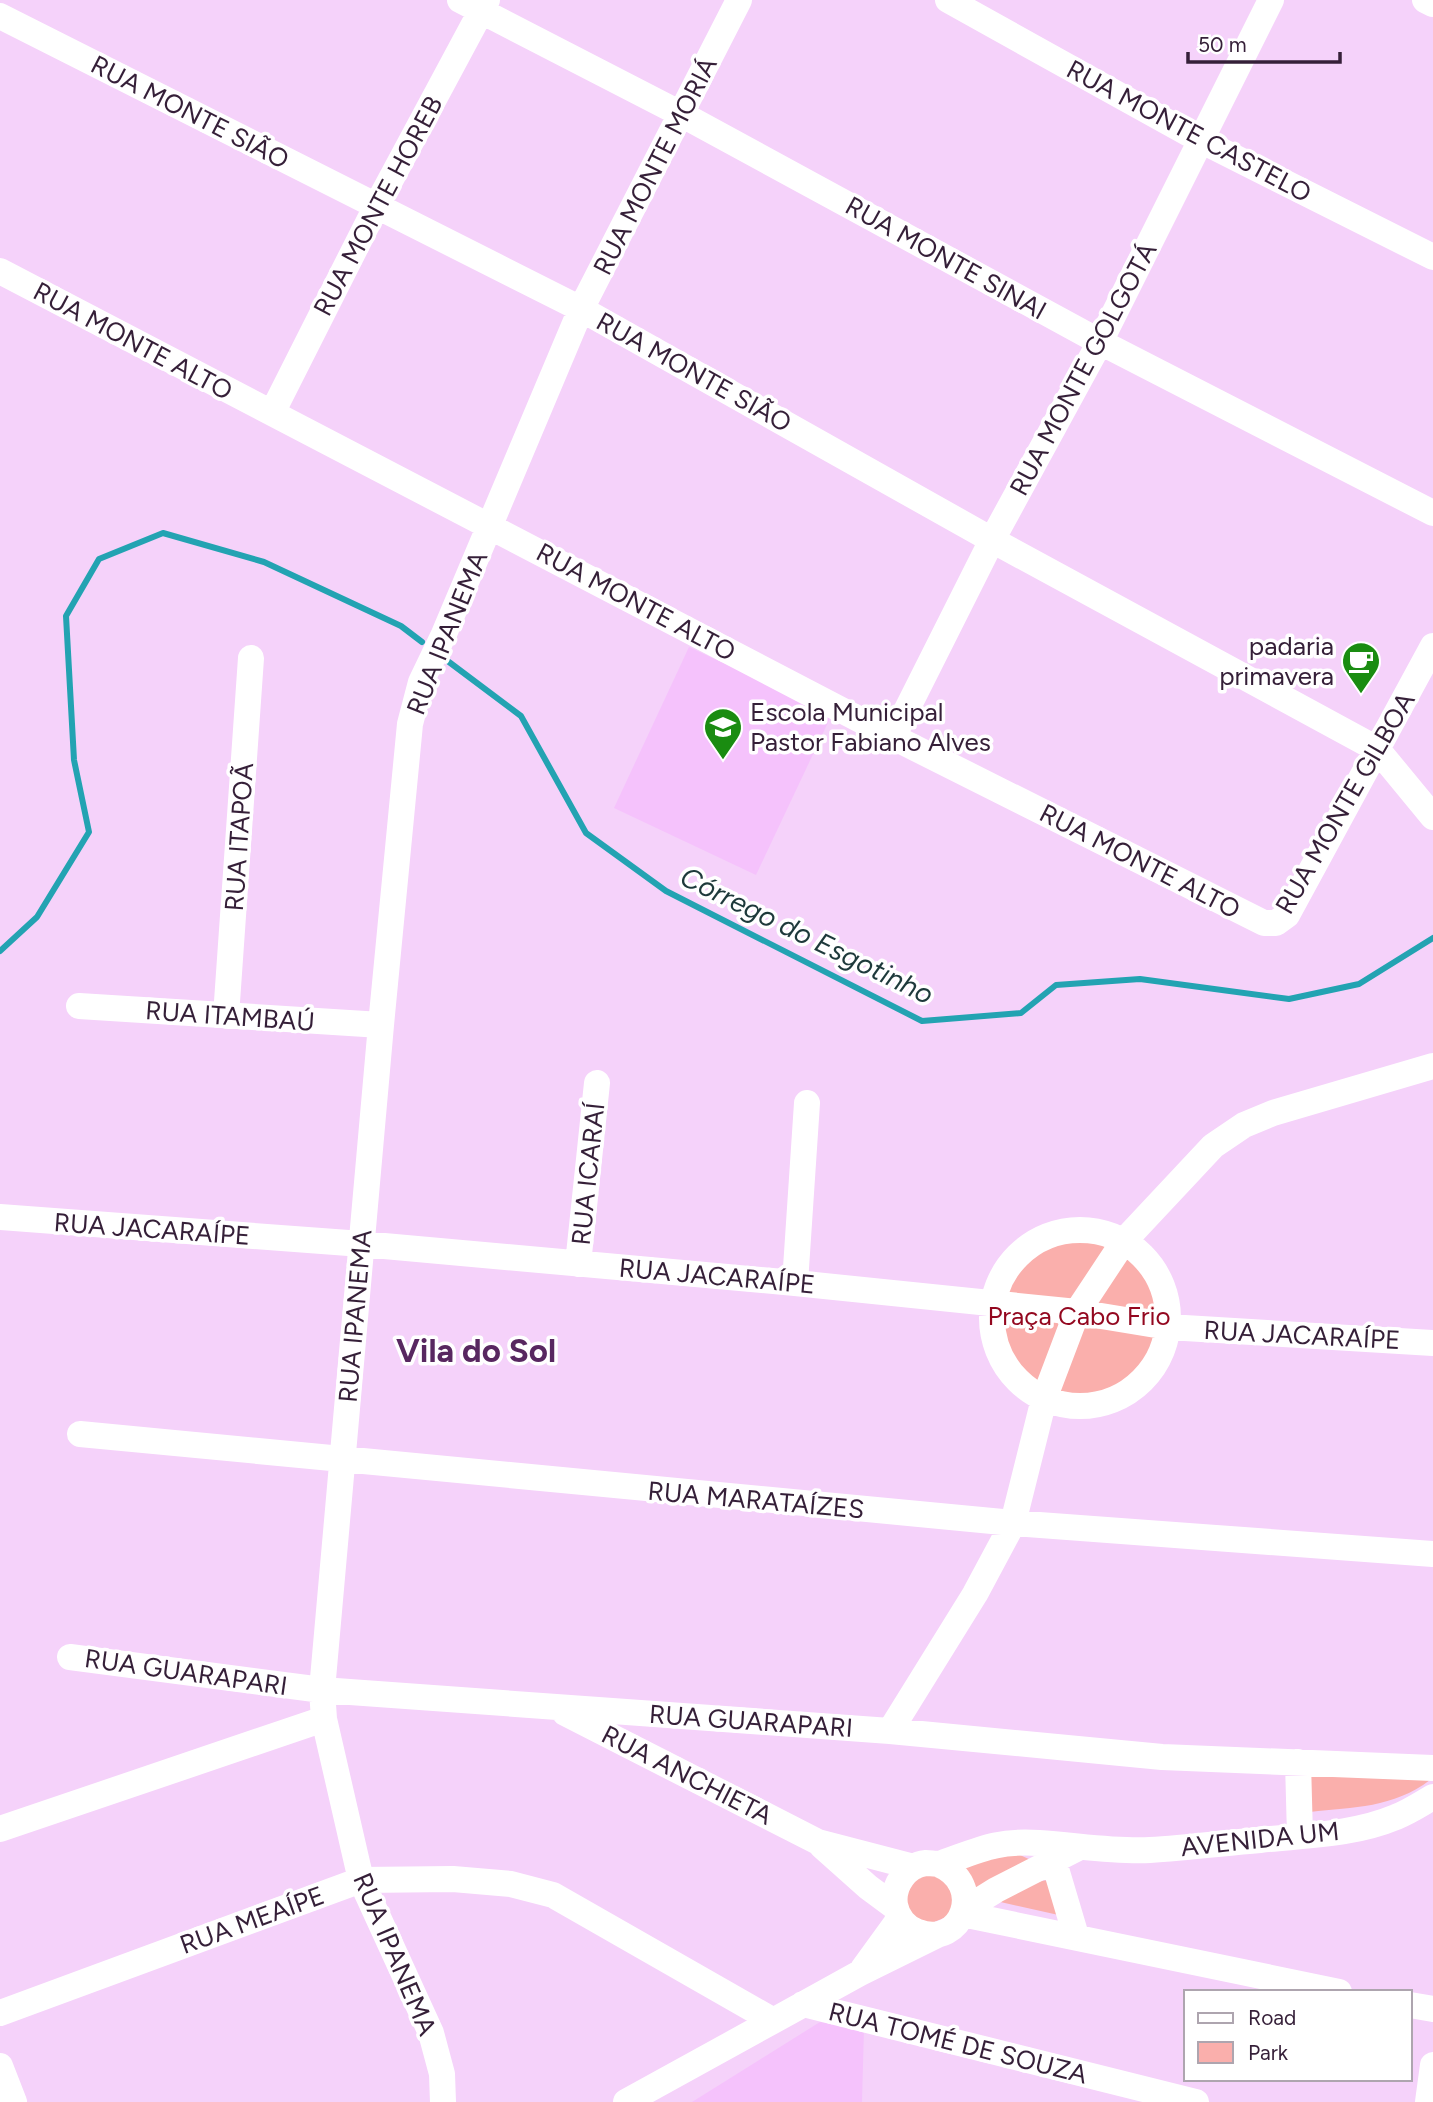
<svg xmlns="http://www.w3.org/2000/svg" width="1433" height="2102" font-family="Figtree,sans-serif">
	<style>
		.built { fill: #f5c2fc }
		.green { fill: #faafac }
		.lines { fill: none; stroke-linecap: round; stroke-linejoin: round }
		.stream { stroke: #23a3b2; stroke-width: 6 }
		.minor { stroke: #fff; stroke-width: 26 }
		.labels { text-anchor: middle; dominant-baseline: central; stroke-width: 7; stroke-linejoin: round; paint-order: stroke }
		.street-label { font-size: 26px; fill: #351f38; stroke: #fff }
		.poi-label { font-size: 26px; fill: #351f38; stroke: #fff; text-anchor: end }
		.park-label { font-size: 26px; fill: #93071f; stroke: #fff }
		.water-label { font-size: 28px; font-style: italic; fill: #1e393b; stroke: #fff }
		.district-label { font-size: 33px; font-weight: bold; fill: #582760; stroke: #fff }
	</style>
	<rect width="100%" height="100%" fill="#f5d2fa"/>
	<path class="built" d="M689,647L832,714L756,875L614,808Z
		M820,2022L864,2028L862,2102H692Z"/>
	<path class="green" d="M998 1316a81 81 0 1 1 162 0a81 81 0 1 1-162 0Z
		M1307,1770L1430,1780C1393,1808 1354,1807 1310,1812Z
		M1020,1855L1031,1860L972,1896L963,1859Z
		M914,1875L948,1876L956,1913L922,1927L901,1898Z
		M1053,1879L1063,1916L996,1901L1031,1883Z"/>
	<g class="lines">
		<path class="stream" d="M449,662L521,716L586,833L666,891L922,1021L1021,1013L1056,985L1140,979L1289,999L1359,984L1433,938
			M0,951L37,917L89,832L74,760L66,616L99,559L163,533L264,562L401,626L422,642"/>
		<path class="minor" d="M460,0L681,114L1100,342L1433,513
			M948,0L1200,140L1433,257
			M1425,0L1433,4
			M0,16L581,309L992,540L1377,749L1433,817
			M0,271L893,737L1264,923H1276L1287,915L1433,646
			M272,413L376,207L487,0
			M893,737L992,540L1100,342L1271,0
			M79,1006L381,1025
			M226,1016L251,658
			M0,1217L362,1244L795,1283L1077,1312L1168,1327L1433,1343
			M992 1318a88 88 0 1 1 176 0a88 88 0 1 1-176 0Z
			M578,1264L597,1083
			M795,1283L807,1103
			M80,1434L1013,1523L1433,1554
			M70,1657L322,1690L890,1731L1162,1757L1433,1768
			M565,1713L818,1842L914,1867
			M890,1731L975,1594L1013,1523L1044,1399L1077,1312L1124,1241L1213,1146L1244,1125L1273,1113L1433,1066
			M1298,1762L1300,1836
			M0,1829L324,1719
			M822,1846L868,1887L895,1907
			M1046,1849L1054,1862L1076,1936
			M938,1864C987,1884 962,1949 918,1932C906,1928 897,1917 895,1905C892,1886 906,1865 926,1863C932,1863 936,1865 942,1863C979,1850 997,1840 1039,1843C1075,1845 1113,1852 1150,1850C1186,1848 1224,1843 1260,1840C1306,1835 1353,1835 1396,1817C1409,1812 1421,1804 1433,1797
			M964,1910L996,1890L1080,1847
			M962,1914L1339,1992
			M863,1969L900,1918
			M803,2004L1196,2102
			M1410,2005L1433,2009
			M0,2013L361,1880L453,1879L511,1884L553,1895L772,2020
			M0,2066L14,2102
			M443,2102L442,2074L431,2033L361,1880L324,1719L322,1690L381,1025L410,724L421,682L444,634L581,309L739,0
			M626,2102L860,1973L939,1934
			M1428,2102L1433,2065"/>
	</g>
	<defs>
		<symbol id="cafe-pin" viewBox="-11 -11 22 30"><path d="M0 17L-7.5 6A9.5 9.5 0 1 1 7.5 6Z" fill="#1a8c11" stroke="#fff"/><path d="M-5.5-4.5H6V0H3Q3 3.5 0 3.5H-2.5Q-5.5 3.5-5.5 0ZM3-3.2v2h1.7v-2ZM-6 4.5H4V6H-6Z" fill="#fff"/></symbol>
		<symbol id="school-pin" viewBox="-11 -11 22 30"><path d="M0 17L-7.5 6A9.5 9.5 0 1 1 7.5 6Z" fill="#1a8c11" stroke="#fff"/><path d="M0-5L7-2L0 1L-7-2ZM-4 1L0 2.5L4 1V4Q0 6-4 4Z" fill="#fff"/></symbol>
	</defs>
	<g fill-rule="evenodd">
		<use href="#cafe-pin" x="1339" y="639" width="44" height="60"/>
		<use href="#school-pin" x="701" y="705" width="44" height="60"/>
	</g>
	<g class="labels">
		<g class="street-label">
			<text transform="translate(190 112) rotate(27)">RUA MONTE SIÃO</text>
			<text transform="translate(1189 131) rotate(28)">RUA MONTE CASTELO</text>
			<text transform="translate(655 166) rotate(-63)">RUA MONTE MORIÁ</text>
			<text transform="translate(378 206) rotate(-62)">RUA MONTE HOREB</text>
			<text transform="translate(946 258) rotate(29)">RUA MONTE SINAI</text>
			<text transform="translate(133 341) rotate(28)">RUA MONTE ALTO</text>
			<text transform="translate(1083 369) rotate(-62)">RUA MONTE GOLGOTÁ</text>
			<text transform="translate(694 372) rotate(29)">RUA MONTE SIÃO</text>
			<text transform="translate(636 602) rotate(28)">RUA MONTE ALTO</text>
			<text transform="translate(447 633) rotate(-68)">RUA IPANEMA</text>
			<text transform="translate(1345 803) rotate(-60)">RUA MONTE GILBOA</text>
			<text transform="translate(239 837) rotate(-86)">RUA ITAPOÃ</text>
			<text transform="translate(1140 861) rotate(27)">RUA MONTE ALTO</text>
			<text transform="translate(230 1016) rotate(4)">RUA ITAMBAÚ</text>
			<text transform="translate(588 1174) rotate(-84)">RUA ICARAÍ</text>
			<text transform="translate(152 1229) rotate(4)">RUA JACARAÍPE</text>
			<text transform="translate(717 1276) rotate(5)">RUA JACARAÍPE</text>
			<text transform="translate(355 1316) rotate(-85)">RUA IPANEMA</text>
			<text transform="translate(1302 1335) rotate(3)">RUA JACARAÍPE</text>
			<text transform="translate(756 1500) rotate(5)">RUA MARATAÍZES</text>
			<text transform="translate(186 1672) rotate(8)">RUA GUARAPARI</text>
			<text transform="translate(751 1721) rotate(4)">RUA GUARAPARI</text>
			<text transform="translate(687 1775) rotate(27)">RUA ANCHIETA</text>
			<text transform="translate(1260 1839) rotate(-6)">AVENIDA UM</text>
			<text transform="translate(252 1920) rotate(-20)">RUA MEAÍPE</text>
			<text transform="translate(395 1954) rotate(67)">RUA IPANEMA</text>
			<text transform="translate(958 2043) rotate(14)">RUA TOMÉ DE SOUZA</text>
		</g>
		<g class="poi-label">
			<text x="1334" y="646">padaria<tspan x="1334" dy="30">primavera</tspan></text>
			<text x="750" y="712" text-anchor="start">Escola Municipal<tspan x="750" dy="30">Pastor Fabiano Alves</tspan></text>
		</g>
		<g class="park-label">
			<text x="1079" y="1316">Praça Cabo Frio</text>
		</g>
		<g class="water-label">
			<text transform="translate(807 935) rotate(26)">Córrego do Esgotinho</text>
		</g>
		<g class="district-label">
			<text x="476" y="1350">Vila do Sol</text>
		</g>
	</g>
	<rect x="1184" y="1990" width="228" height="91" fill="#ffffff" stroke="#aea5af" stroke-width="2"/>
	<rect x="1198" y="2013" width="35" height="10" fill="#ffffff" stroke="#aea5af" stroke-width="2"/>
	<text x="1248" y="2025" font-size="21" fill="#351f38">Road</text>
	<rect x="1198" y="2042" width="35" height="21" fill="#faafac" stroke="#aea5af" stroke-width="2"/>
	<text x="1248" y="2060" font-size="21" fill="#351f38">Park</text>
	<path d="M1188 52v10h152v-10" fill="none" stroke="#351f38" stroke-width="3.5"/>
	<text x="1198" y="52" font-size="21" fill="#351f38" stroke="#ffffff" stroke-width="5" paint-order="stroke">50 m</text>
</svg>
